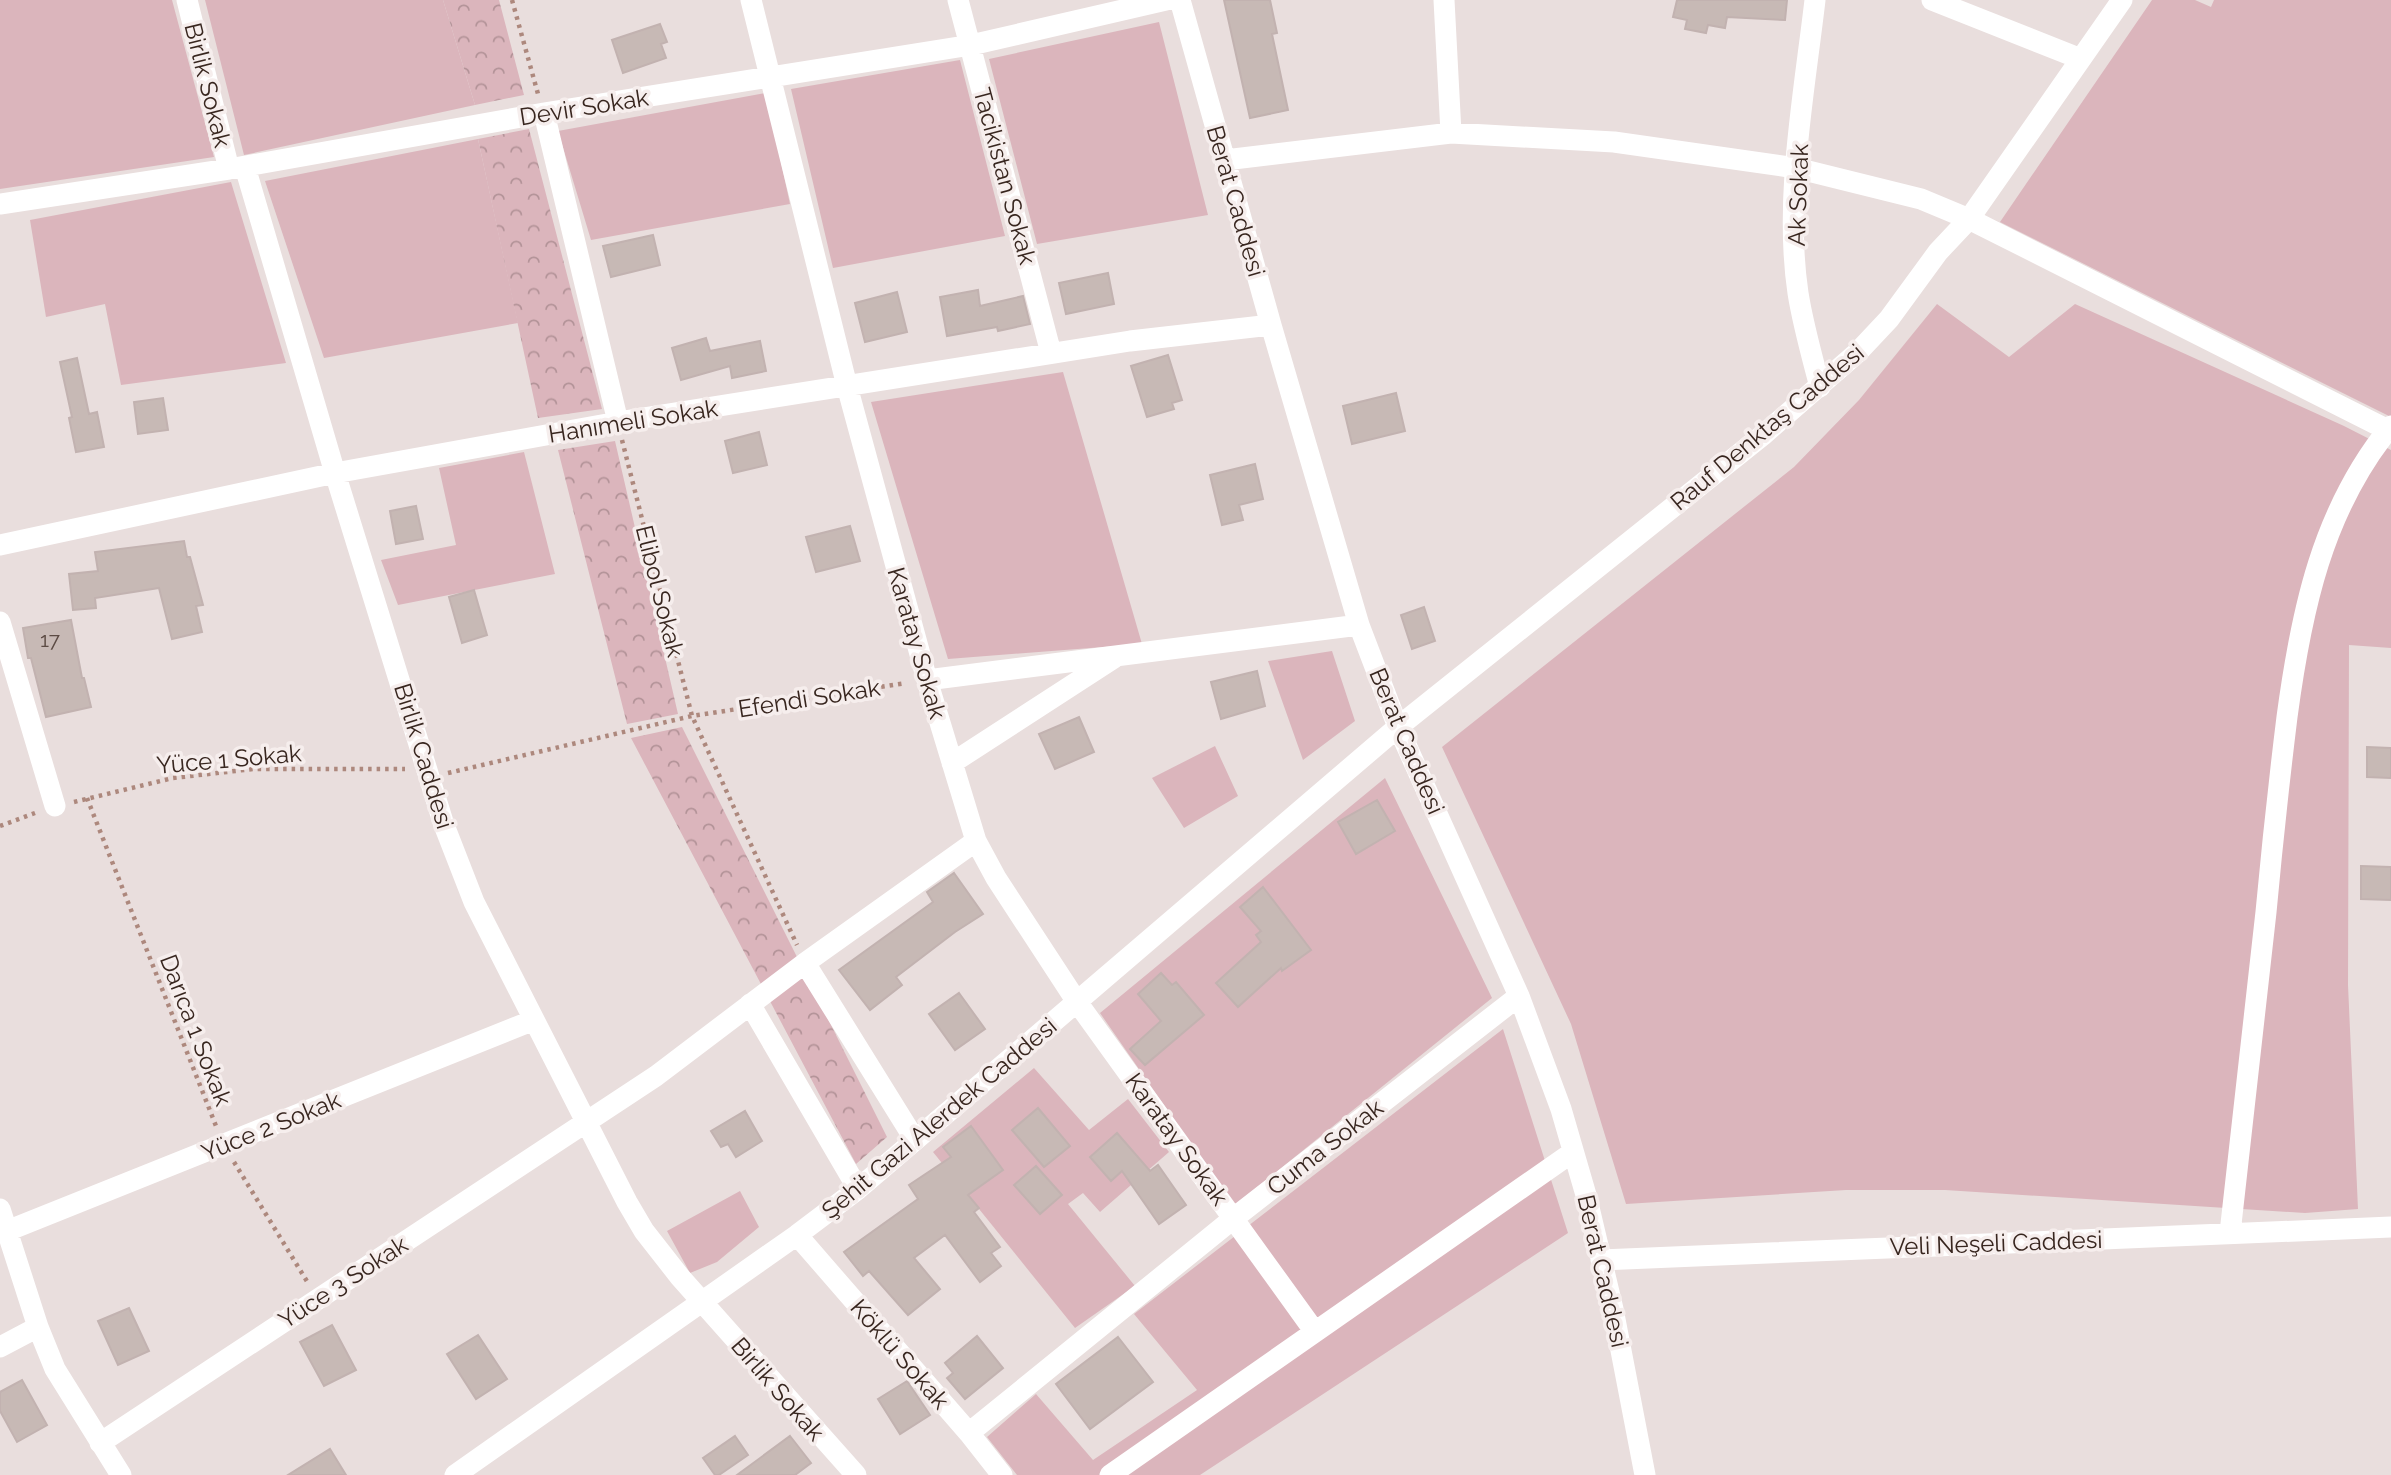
<svg xmlns="http://www.w3.org/2000/svg" width="2391" height="1475" font-family="Raleway,sans-serif">
	<style>
		.grass { fill: #dbb5bc }
		.forest { fill: url(#forest-crowns) }
		.building { fill: #c7b9b5; stroke: #c2b2b0; stroke-width: 2 }
		.lines { fill: none; stroke-linecap: round; stroke-linejoin: round }
		.path { stroke: #ad887d; stroke-width: 4.5; stroke-dasharray: 3.5 5; stroke-linecap: butt }
		.minor { stroke: #fff; stroke-width: 21 }
		.labels { text-anchor: middle; dominant-baseline: central; stroke-width: 7; stroke-linejoin: round; paint-order: stroke }
		.number-label { font-size: 21px; fill: #5c4b44 }
		.street-label { font-size: 24px; fill: #38261f; stroke: #f6eeed }
	</style>
	<defs>
		<pattern id="forest-crowns" width="20" height="18" patternUnits="userSpaceOnUse" patternTransform="scale(1.75)"><rect width="20" height="18" fill="#dbb5bc"/><path d="M2 6a3 3 0 1 1 6 0M12 15a3 3 0 1 1 6 0" fill="none" stroke="#b39398"/></pattern>
	</defs>
	<rect width="100%" height="100%" fill="#e9dedd"/>
	<path class="grass" d="M0,0H172L214,157L0,189Z
		M205,0H443L475,105L244,155Z
		M2152,0H2195L2211,7L2214,0H2391V417L2000,222Z
		M1159,22L1208,215L1037,244L989,59Z
		M960,60L1005,236L833,268L791,89Z
		M766,93L790,204L591,240L558,131Z
		M478,139L518,323L324,358L265,181Z
		M231,182L286,363L121,385L105,304L46,317L30,220Z
		M1937,304L2009,357L2075,304L2344,426L2391,450V648L2349,645L2348,985L2358,1209L2305,1213L1945,1190H1846L1626,1204L1571,1024L1442,747L1794,467L1859,400Z
		M1063,372L1142,644L948,659L871,402Z
		M524,452L555,574L398,605L381,560L456,545L439,468Z
		M1332,651L1355,721L1303,760L1268,661Z
		M1215,746L1238,796L1184,828L1152,778Z
		M1385,778L1492,998L1234,1206L1100,1013Z
		M1503,1029L1568,1233L1200,1475H1017L987,1437L1036,1394L1093,1460L1197,1390L1134,1314Z
		M1034,1068L1089,1130L1128,1099L1169,1152L1100,1212L1083,1193L1068,1204L1135,1286L1075,1328L933,1152Z
		M740,1191L759,1227L717,1262L690,1273L667,1231Z"/>
	<path class="forest" d="M443,0H499L524,95L475,105Z
		M529,129L602,409L538,418L478,139Z
		M615,441L678,714L627,724L558,450Z
		M682,727L887,1137L856,1164L631,738Z"/>
	<path class="building" d="M1224,0H1270L1277,33L1272,34L1288,110L1250,118Z
		M1677,0H1787L1785,20L1727,17L1725,28L1708,25L1706,33L1685,29L1687,20L1673,17Z
		M660,24L667,42L661,44L666,58L623,73L612,40Z
		M653,235L660,265L611,277L603,246Z
		M1108,273L1114,304L1066,314L1059,283Z
		M978,290L980,306L1023,296L1030,324L998,331L997,327L947,336L940,297Z
		M897,292L907,332L865,342L855,303Z
		M706,338L710,351L760,341L766,371L732,378L730,366L681,380L672,348Z
		M1168,355L1182,400L1172,403L1174,409L1147,417L1131,366Z
		M77,358L89,414L97,412L104,447L76,452L69,418L72,417L60,362Z
		M1396,393L1405,431L1352,444L1343,406Z
		M163,398L168,430L138,434L134,402Z
		M759,432L767,465L733,473L725,441Z
		M1255,464L1263,499L1239,505L1243,520L1222,525L1210,475Z
		M416,506L423,539L396,544L390,511Z
		M850,526L860,561L816,572L806,537Z
		M184,541L187,557H190L203,605L196,606L202,632L172,639L159,588L95,598L96,608L73,610L69,574L98,571L95,552Z
		M474,590L487,635L462,643L449,597Z
		M1424,607L1435,641L1412,649L1401,615Z
		M71,620L82,678H84L91,707L46,717L31,658H28L23,628Z
		M1257,671L1265,706L1221,719L1211,682Z
		M1079,717L1094,752L1055,769L1039,734Z
		M2367,747L2391,748V778L2367,777Z
		M1377,800L1395,831L1356,854L1338,822Z
		M2361,866L2391,867V900L2361,899Z
		M954,873L983,914L955,932L896,977L902,985L870,1010L839,970L933,902L927,892Z
		M1263,887L1311,950L1282,971L1281,968L1238,1007L1216,983L1261,942L1256,935L1261,931L1240,907Z
		M1161,973L1172,985L1176,982L1204,1015L1145,1065L1130,1049L1161,1021L1138,994Z
		M959,993L985,1029L955,1050L929,1014Z
		M1038,1108L1070,1146L1044,1167L1012,1130Z
		M745,1111L762,1141L736,1157L728,1144L721,1147L711,1131Z
		M971,1126L1003,1170L968,1195L979,1208L974,1212L1000,1247L991,1253L1001,1266L980,1282L945,1235L914,1258L940,1289L908,1315L869,1271L863,1276L844,1252L918,1199L909,1185L951,1157L943,1147Z
		M1117,1133L1150,1171L1158,1165L1186,1205L1159,1224L1122,1171L1111,1181L1090,1157Z
		M1036,1166L1062,1195L1040,1214L1014,1185Z
		M129,1308L149,1351L118,1365L98,1321Z
		M332,1325L356,1370L324,1386L300,1342Z
		M478,1335L507,1379L476,1399L447,1354Z
		M977,1336L1003,1368L965,1399L947,1378L953,1373L945,1363Z
		M1118,1337L1153,1382L1090,1429L1056,1384Z
		M22,1380L47,1425L17,1442L0,1411V1392Z
		M907,1381L930,1415L900,1434L878,1399Z
		M735,1436L748,1455L719,1475H715L703,1458Z
		M790,1436L811,1463L795,1475H737Z
		M330,1449L346,1475H288Z"/>
	<g class="lines">
		<path class="path" d="M512,0L538,94
			M622,440L692,716L797,945
			M448,773L692,716L906,683
			M87,798L216,1126
			M74,802L173,778L253,769H405
			M0,826L35,813
			M234,1162L308,1283"/>
		<path class="minor" d="M187,0L229,169
			M751,0L847,386L927,680L976,841L996,878L1077,1002L1315,1332
			M958,0L1051,353
			M1180,0L1271,325L1359,625L1398,727L1519,996L1561,1109L1586,1195L1613,1309L1645,1475
			M1444,0L1451,133
			M1815,0C1804,95 1784,199 1798,293C1803,325 1812,356 1820,387
			M1932,0L2081,59
			M544,113L618,422
			M1225,160L1451,133L1614,142L1796,168L1921,199L1969,219L2388,430
			M245,167L335,473L444,825L474,902L627,1202L644,1231L680,1277L856,1475
			M0,204L229,169L544,113L971,45L1166,0
			M0,545L335,473L618,422L1130,341L1271,325
			M0,622L55,806
			M927,680L1359,625
			M952,763L1114,658
			M805,963L915,1140
			M750,1004L858,1189
			M0,1209L38,1327L55,1369L121,1475
			M7,1231L534,1020
			M2230,1233C2243,1126 2255,1019 2266,912C2272,847 2279,782 2287,717C2301,612 2322,510 2391,426
			M797,1235L969,1433L1002,1475
			M1601,1260L2391,1227
			M0,1347L38,1327
			M969,1433L1234,1218L1519,996
			M100,1443L656,1076L805,963L976,841
			M455,1475L797,1235L858,1189L1398,727L1763,435L1858,352L1889,319L1938,252L1969,219L2122,0
			M1110,1475L1573,1152"/>
	</g>
	<g class="labels">
		<g class="number-label">
			<text x="50" y="639">17</text>
		</g>
		<g class="street-label">
			<text transform="translate(208 85) rotate(76)">Birlik Sokak</text>
			<text transform="translate(584 107) rotate(-9)">Devir Sokak</text>
			<text transform="translate(1005 176) rotate(75)">Tacikistan Sokak</text>
			<text transform="translate(1798 195) rotate(-88)">Ak Sokak</text>
			<text transform="translate(1236 201) rotate(74)">Berat Caddesi</text>
			<text transform="translate(633 421) rotate(-9)">Hanımeli Sokak</text>
			<text transform="translate(1767 427) rotate(-40)">Rauf Denktaş Caddesi</text>
			<text transform="translate(660 591) rotate(76)">Elibol Sokak</text>
			<text transform="translate(917 643) rotate(74)">Karatay Sokak</text>
			<text transform="translate(809 698) rotate(-9)">Efendi Sokak</text>
			<text transform="translate(1407 741) rotate(67)">Berat Caddesi</text>
			<text transform="translate(424 756) rotate(73)">Birlik Caddesi</text>
			<text transform="translate(229 759) rotate(-5)">Yüce 1 Sokak</text>
			<text transform="translate(196 1030) rotate(69)">Darıca 1 Sokak</text>
			<text transform="translate(939 1118) rotate(-40)">Şehit Gazi Alerdek Caddesi</text>
			<text transform="translate(271 1126) rotate(-22)">Yüce 2 Sokak</text>
			<text transform="translate(1177 1139) rotate(54)">Karatay Sokak</text>
			<text transform="translate(1325 1147) rotate(-38)">Cuma Sokak</text>
			<text transform="translate(1996 1243) rotate(-2)">Veli Neşeli Caddesi</text>
			<text transform="translate(1603 1271) rotate(77)">Berat Caddesi</text>
			<text transform="translate(343 1282) rotate(-33)">Yüce 3 Sokak</text>
			<text transform="translate(900 1354) rotate(49)">Köklü Sokak</text>
			<text transform="translate(778 1389) rotate(49)">Birlik Sokak</text>
		</g>
	</g>
</svg>
